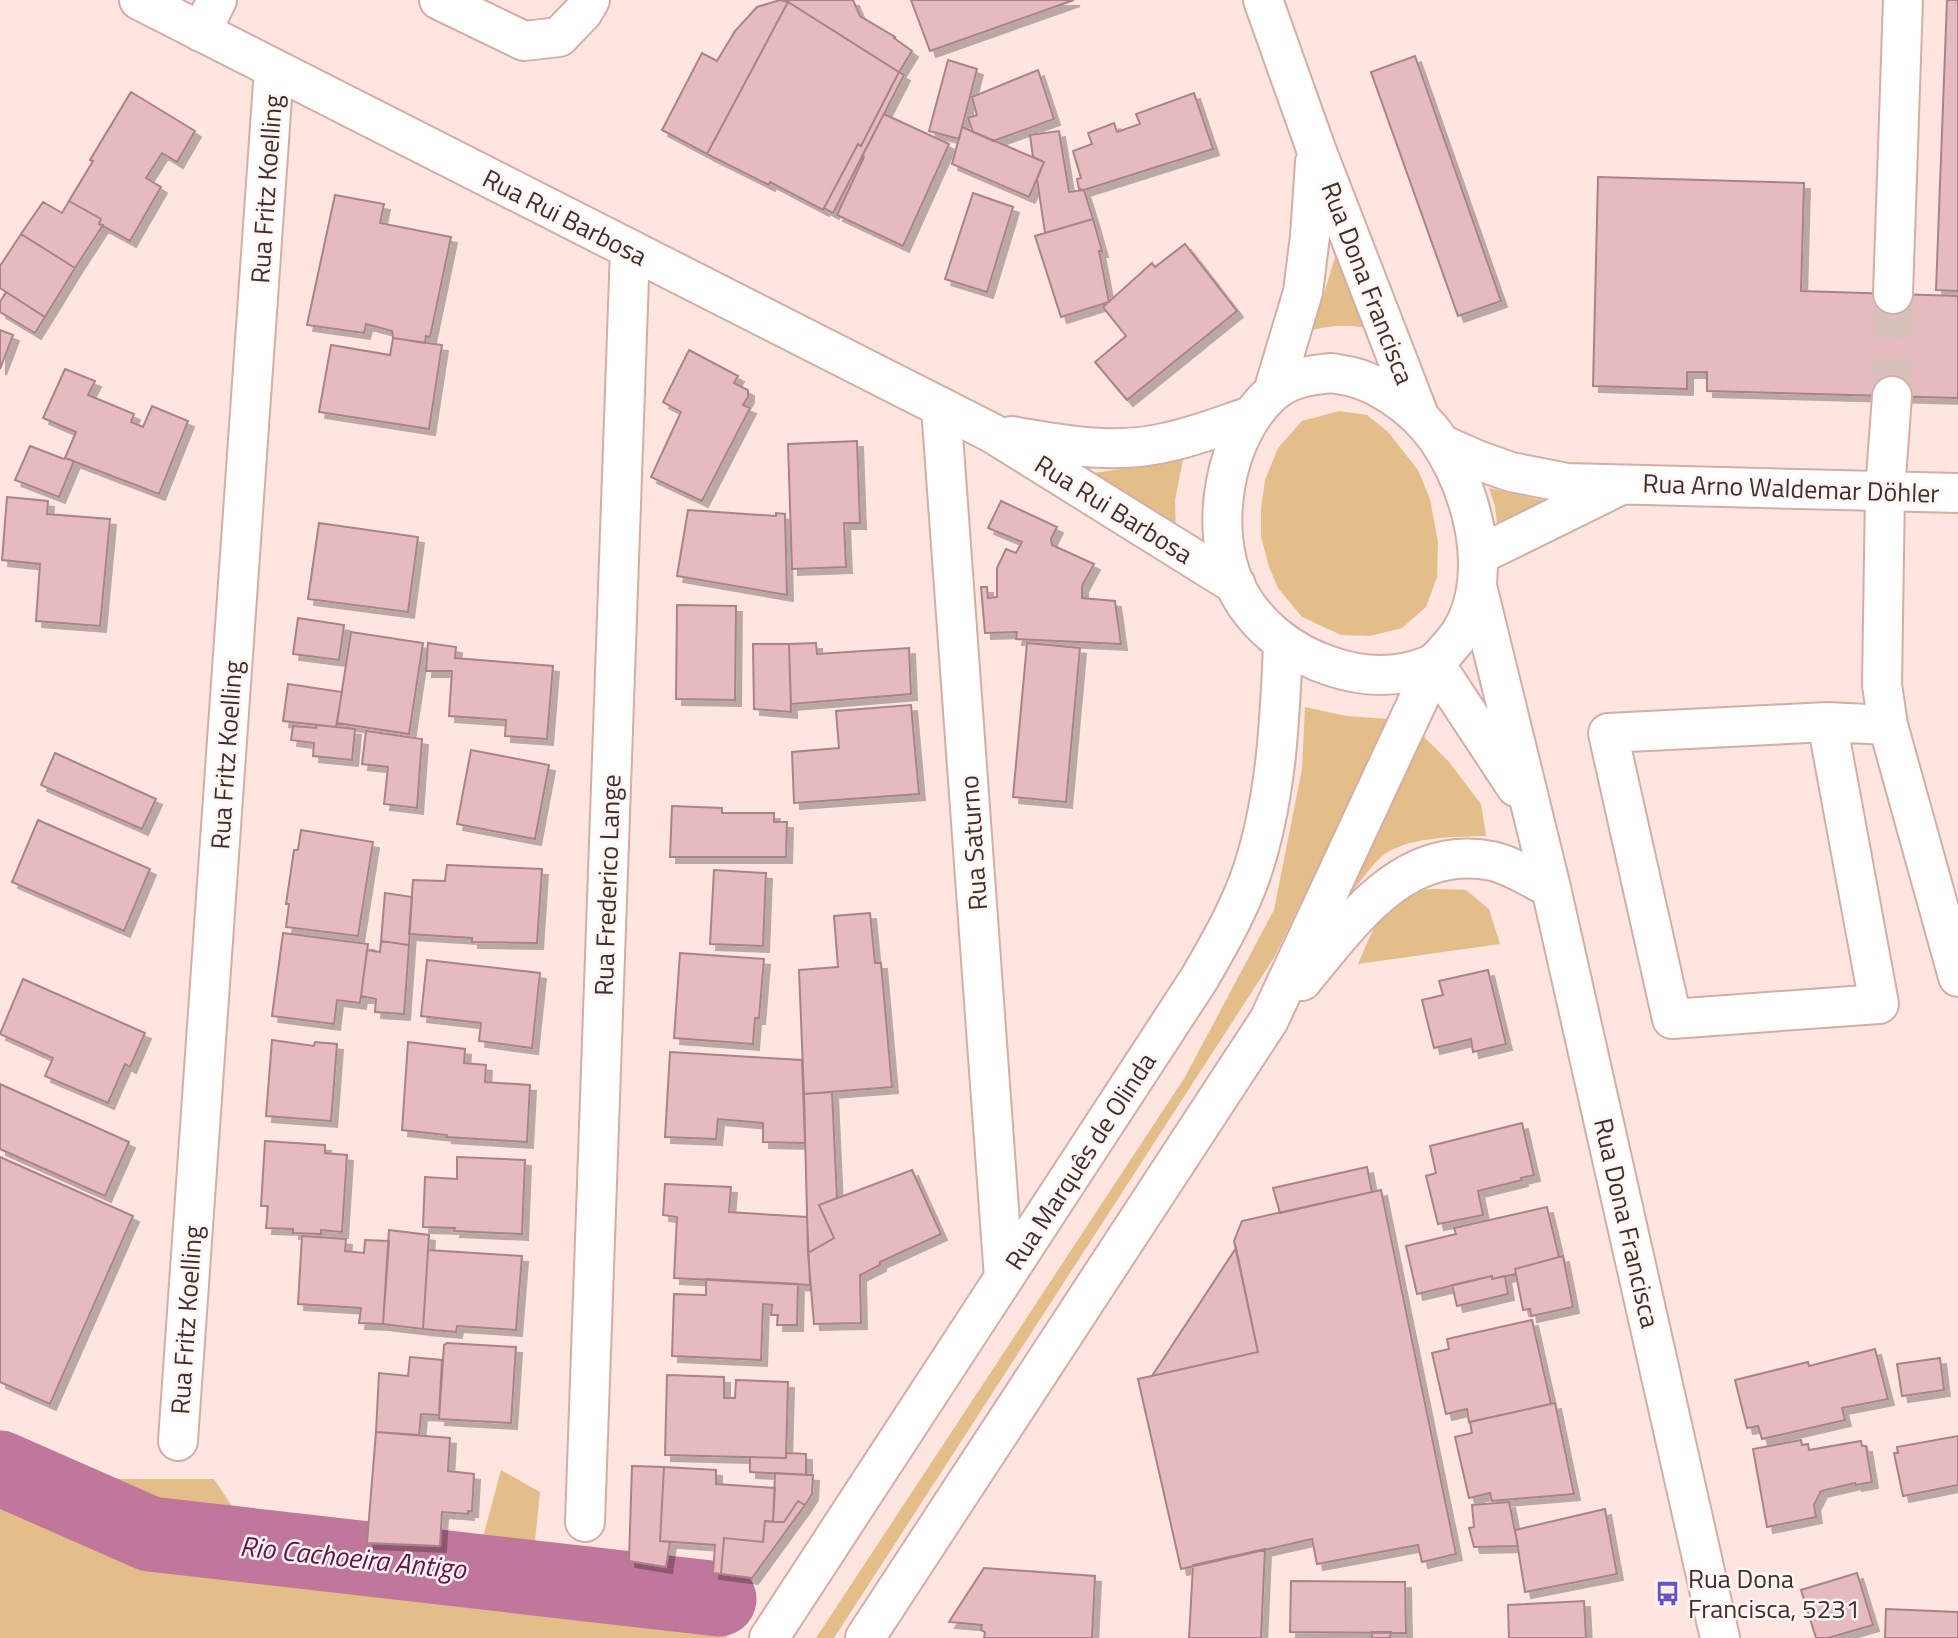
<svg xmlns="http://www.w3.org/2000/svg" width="1958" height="1638" font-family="'Titillium Web',sans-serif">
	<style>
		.green { fill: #e3be89 }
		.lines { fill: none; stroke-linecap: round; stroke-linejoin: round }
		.river { stroke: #c0779b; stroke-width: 75 }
		.building { fill: #e5bbbf; stroke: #aa8388; stroke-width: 2; filter: url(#shadow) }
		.minor-tunnel { stroke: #d8c1bb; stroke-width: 38; stroke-dasharray: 38 19; stroke-linecap: butt }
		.minor-casing { stroke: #d5ada4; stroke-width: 42 }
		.major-casing { stroke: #d5ada4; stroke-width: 42 }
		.minor { stroke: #fff; stroke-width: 38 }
		.major { stroke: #fff; stroke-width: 38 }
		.labels { text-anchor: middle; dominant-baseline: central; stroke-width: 5; stroke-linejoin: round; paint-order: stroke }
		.street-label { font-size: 26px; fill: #40302c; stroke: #fff6f4 }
		.poi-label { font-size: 26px; fill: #40302c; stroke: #fff6f4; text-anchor: start }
		.water-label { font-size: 28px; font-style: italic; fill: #6a1046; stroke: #fff6f4 }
	</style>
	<defs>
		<filter id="shadow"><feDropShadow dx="6" dy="6" stdDeviation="0" flood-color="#0004"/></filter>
	</defs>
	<rect width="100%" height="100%" fill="#fee5df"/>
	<path class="green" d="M1339,244L1376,330C1353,325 1336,324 1313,330Z
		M1339,411L1367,415L1388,432L1418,470L1430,499L1438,542L1437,577L1426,607L1402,628L1370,636L1341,635L1302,617L1278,588L1269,567L1261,536V509L1265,480L1278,448L1302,421Z
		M1183,460L1175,500L1176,536L1080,475Z
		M1489,488L1546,501L1497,524L1495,506Z
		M1305,707L1346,716L1390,719L1275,956L834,1638H816L1185,1077L1274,910L1302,769Z
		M1422,735L1449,762L1481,804L1486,836C1456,837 1403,836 1380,858C1362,876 1348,899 1332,918Z
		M1466,890L1489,909L1500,944L1358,964C1371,936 1380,903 1412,892C1424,887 1452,890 1466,890Z
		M0,1450L115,1479H214L249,1532L337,1560L423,1566L482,1541L501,1470L540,1492L534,1551L586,1584L745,1616L726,1638H0Z"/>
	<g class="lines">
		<path class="river" d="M0,1468L150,1534L719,1599"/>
	</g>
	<path class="building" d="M780,0L788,2L707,154L662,130L702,53L717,61L735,31L757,7Z
		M785,0H853L860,16L895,37L894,38L912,51L899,72Z
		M911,0H1074L930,51Z
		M1947,0H1958V291L1936,290Z
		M788,2L899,72L861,146L858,144L823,210L770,182L769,185L707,154Z
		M1415,56L1501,301L1458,316L1371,72Z
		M948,60L977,69L959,139L929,131Z
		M1038,70L1054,119L993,141L973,132L968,118L977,115L972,97Z
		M899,72L904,75L833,213L824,208L858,144L861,146Z
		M131,92L195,131L177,162L162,153L146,178L161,187L130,241L99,224L101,219L69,201L93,161L90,160Z
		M1194,93L1213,149L1084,190L1079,189L1077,179L1081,178L1073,151L1092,144L1088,133L1114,123L1117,132L1140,124L1136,114Z
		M884,114L949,144L903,246L837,215L864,157L862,156Z
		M962,127L1044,162L1029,197L952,164Z
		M1059,131L1069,192L1084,190L1093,219L1045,233L1037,179L1044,162L1033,157L1030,135Z
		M1598,177L1804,183L1801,291L1958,296V398L1707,391V372H1687V389L1593,386Z
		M973,193L1013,207L987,292L945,279Z
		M335,195L384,204L380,223L451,237L430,337L426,336L425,343L393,338L392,331L366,324L364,333L307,325Z
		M69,201L101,219L99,224L103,225L75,268L21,234L43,202L62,213Z
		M1093,219L1102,251H1099L1109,302L1061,317L1035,236Z
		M21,234L75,268L45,317L0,288V266Z
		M1185,244L1237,311L1127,400L1095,362L1126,336L1103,307L1152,263L1155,267Z
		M6,292L45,317L35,333L0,312V302Z
		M0,330L13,335L0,369Z
		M393,338L442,345L429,429L319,412L331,345L390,355Z
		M689,350L738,376L734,383L748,390V397L743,405L750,408L702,501L651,477L681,412L663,402Z
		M65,369L95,381L88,395L134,414L131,422L143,427L152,406L188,421L159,494L65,458L76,432L43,418Z
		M857,441L860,523H844L846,567L792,569L788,444Z
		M30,446L64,459L65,458L74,461L59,497L15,480Z
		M7,497L48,501L47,514L110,519L100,626L36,621L40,564L2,560Z
		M1001,501L1057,527L1051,539L1052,545L1094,564L1082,586V598L1115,601L1121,644L1016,639L1017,632L985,633L981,587H987L988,598L997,597V568L1006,549L1016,553L1022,542L988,528Z
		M688,510L776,516V513L785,514L787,595L677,576Z
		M319,523L418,537L408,612L308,599Z
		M677,605L736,606L735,700L676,699Z
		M298,618L344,625L339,660L293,654Z
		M351,632L423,643L409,734L337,723Z
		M428,643L456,647L455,658L553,666L547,739L505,736L506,720L449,716L452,671H426Z
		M816,643L817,654L909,648L911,694L791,704L789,644Z
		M1027,643L1080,648L1066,802L1013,797Z
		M753,644H789L791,712L754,709Z
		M288,684L342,692L336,727L283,721Z
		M911,705L919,794L794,803L792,752L839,748L836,711Z
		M317,725L355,729L352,760L313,756L314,743L291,740L293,726L316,728Z
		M366,731L422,739L417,808L384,804L388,767L362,764Z
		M471,750L549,765L535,839L457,824Z
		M55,753L156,799L142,829L41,785Z
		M672,806L722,808V813H774V822H787L786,857H670Z
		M38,820L150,869L124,931L12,882Z
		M301,830L373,842L358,936L286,927L289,904H286L294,850H298Z
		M447,865L542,869L537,943L472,942V938L409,934L413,880L445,881Z
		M714,870L766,873L763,946L710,944Z
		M385,893L412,897L409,945L381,941Z
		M870,913L875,963H881L892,1087L804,1094L799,970L838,967L834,916Z
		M283,933L368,944L360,1003L337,1000L334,1024L272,1016Z
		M381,941L409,945L404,1014L375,1012L376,999L361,996L367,950L380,952Z
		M680,953L764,959L759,1018H755L753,1044L674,1038Z
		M427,960L540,973L532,1048L479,1041L481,1023L421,1016Z
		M1488,970L1506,1044L1473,1052L1471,1039L1434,1048L1422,1000L1443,995L1439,981Z
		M23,979L145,1033L130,1067L125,1064L108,1103L45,1076L53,1058L0,1034Z
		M272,1040L314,1046L315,1042L337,1044L331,1121L266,1116Z
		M408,1042L465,1049L464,1063L486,1065L485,1082L530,1085L527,1142L446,1137L447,1135L402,1130Z
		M670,1052L802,1060L805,1143L763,1142V1123L718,1119L716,1139L665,1137Z
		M0,1084L129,1142L105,1196L0,1149Z
		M832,1092L837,1198L819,1205L834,1238L808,1253L804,1094Z
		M1522,1123L1534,1175L1521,1178L1522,1180L1478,1191L1483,1215L1438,1224L1426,1176L1436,1173L1430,1146Z
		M265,1141L325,1145V1153L347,1155L342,1232L321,1230V1234L293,1233V1229L266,1228L268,1206H261Z
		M0,1157L133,1216L50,1404L0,1382Z
		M457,1157L525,1160L522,1234L454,1231L455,1228L423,1227L425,1177L457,1179Z
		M1367,1167L1372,1192L1280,1213L1273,1188Z
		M912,1170L941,1234L880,1262V1265L860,1275L861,1323L814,1324L808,1253L834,1238L819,1205Z
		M665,1184L731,1187L729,1212L807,1217L810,1285L674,1278L677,1217L663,1215Z
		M1381,1190L1456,1554L1422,1562L1418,1545L1317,1564L1312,1539L1181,1569L1138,1379L1258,1352L1234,1241L1242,1221Z
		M1547,1207L1559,1257L1515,1269L1516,1274L1492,1279V1276L1417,1294L1406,1246L1456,1234L1454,1228Z
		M389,1230L429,1235L423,1329L383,1324Z
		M302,1236L346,1239L345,1251L364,1253L365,1240L389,1241L383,1324L359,1323L361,1308L298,1304Z
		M1236,1248L1258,1352L1152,1376Z
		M428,1250L522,1256L516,1330L457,1326L456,1332L423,1329Z
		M1563,1256L1573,1307L1531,1316L1530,1309L1523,1310L1515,1269Z
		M1492,1276V1279L1505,1276L1508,1294L1457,1306L1452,1285Z
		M706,1279L798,1284L797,1325H777L778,1315H771L772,1305L763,1304L761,1360L672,1356L674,1294L706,1295Z
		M1532,1320L1551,1404L1469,1422L1467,1409L1446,1414L1432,1353L1449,1349L1447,1339Z
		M447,1343L516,1347L511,1423L439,1419L444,1345Z
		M1875,1349L1888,1399L1842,1408L1845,1420L1762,1439L1758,1426L1747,1428L1735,1380L1808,1362L1809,1366Z
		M410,1357L442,1360L439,1415L421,1414L419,1435L376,1432L379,1373L408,1376Z
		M1940,1358L1944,1390L1902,1396L1897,1364Z
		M667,1375L724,1377V1398H735L736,1380L788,1382L786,1458L665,1455Z
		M1555,1403L1574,1494L1492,1501L1490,1493L1469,1498L1455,1437L1472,1433L1470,1422Z
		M376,1432L450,1438L448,1471L474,1474L472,1511H468V1514L442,1512L440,1546L367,1543Z
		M1958,1436V1485L1903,1496L1894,1453H1898L1897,1447Z
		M1801,1440L1802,1445L1808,1444L1809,1450L1861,1441L1862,1446H1866L1872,1482L1856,1485L1855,1483L1821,1491L1814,1505L1816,1517L1767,1527L1753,1449Z
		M786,1453L806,1454V1475L750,1472V1457L786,1458Z
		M632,1466L664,1467L660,1541L670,1542L666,1567L629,1561Z
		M664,1467L716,1470V1484L775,1488L773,1522L765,1521L763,1542L724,1538L721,1574L713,1573L715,1545L660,1541Z
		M775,1473L813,1475L812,1494L805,1505L798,1501L784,1522H773Z
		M798,1501L805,1505L752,1578L721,1574L724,1538L763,1542L765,1521L784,1522Z
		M1509,1502L1518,1546L1474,1547L1469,1528L1474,1527L1472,1505Z
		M1605,1509L1617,1574L1525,1592L1515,1530Z
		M1265,1549L1261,1638H1189L1193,1565Z
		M984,1568L1095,1576L1092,1638H984L985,1632L981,1630L982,1625L949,1622Z
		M1857,1573L1873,1625L1828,1638H1816L1801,1590Z
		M1291,1581L1405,1582L1406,1633L1290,1632Z
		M1584,1601L1586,1638H1509L1508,1605Z
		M1886,1609L1958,1612V1638H1885Z
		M1372,1632H1391L1390,1638H1372Z"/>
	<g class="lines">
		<path class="minor-tunnel" d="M1892,396L1893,294"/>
		<defs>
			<path id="minor" d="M439,0L524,41L559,37L583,12L590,0
				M201,32L217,0
				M1893,294L1903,0
				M1892,396L1885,491L1882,685L1888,725L1958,977
				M941,407L1004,1278
				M1827,722L1879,1004L1672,1019L1608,733L1827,722L1888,725
				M178,1441L274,69
				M585,1522L630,249"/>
			<path id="major" d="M139,0L992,433L1236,585
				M1263,0L1316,149L1420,418
				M1331,373C1341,375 1353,376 1362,380C1382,387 1405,403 1420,418C1471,468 1504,587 1451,645C1444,653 1438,662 1428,666C1395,679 1362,677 1330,666C1290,653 1253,624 1235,585C1209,528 1224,435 1272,393C1289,378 1310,375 1331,373Z
				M1273,392L1303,292L1310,236L1315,162
				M1011,436C1063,445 1116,455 1168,442C1196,436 1224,425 1251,416
				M1443,445L1477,460L1511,472L1567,483L1958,493
				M1479,555L1619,486
				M1478,590L1551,888L1720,1638
				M1435,664L1516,787
				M1302,981C1351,922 1404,843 1492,861C1511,865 1532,879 1551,888
				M769,1638L1199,979C1217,948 1235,917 1248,883C1276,808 1280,722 1283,643
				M865,1638L1269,1020L1435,664"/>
		</defs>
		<use href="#minor" class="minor-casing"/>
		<use href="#major" class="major-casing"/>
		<use href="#minor" class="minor"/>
		<use href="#major" class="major"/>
	</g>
	<defs>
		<symbol id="bus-bare" viewBox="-9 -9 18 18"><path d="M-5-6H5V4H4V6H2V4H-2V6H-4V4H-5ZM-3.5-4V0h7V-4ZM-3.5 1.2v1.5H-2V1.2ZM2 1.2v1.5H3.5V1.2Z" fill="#6353cc" stroke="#fff6f4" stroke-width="2.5" paint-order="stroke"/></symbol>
	</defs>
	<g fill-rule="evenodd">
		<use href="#bus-bare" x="1650" y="1576" width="35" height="35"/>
	</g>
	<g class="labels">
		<g class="street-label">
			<text transform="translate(266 189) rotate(-86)">Rua Fritz Koelling</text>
			<text transform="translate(565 217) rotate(27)">Rua Rui Barbosa</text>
			<text transform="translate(1368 283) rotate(69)">Rua Dona Francisca</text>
			<text transform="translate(1791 488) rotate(2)">Rua Arno Waldemar Döhler</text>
			<text transform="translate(1114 509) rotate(32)">Rua Rui Barbosa</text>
			<text transform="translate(226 755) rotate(-86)">Rua Fritz Koelling</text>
			<text transform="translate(973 843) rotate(-94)">Rua Saturno</text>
			<text transform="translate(607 885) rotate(-88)">Rua Frederico Lange</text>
			<text transform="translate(1080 1161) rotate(-57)">Rua Marquês de Olinda</text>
			<text transform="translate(1627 1223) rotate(77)">Rua Dona Francisca</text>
			<text transform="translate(186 1320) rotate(-86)">Rua Fritz Koelling</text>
		</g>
		<g class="poi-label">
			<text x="1688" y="1578">Rua Dona<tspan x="1688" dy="30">Francisca, 5231</tspan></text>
		</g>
		<g class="water-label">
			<text transform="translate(353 1557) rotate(6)">Rio Cachoeira Antigo</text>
		</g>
	</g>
</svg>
